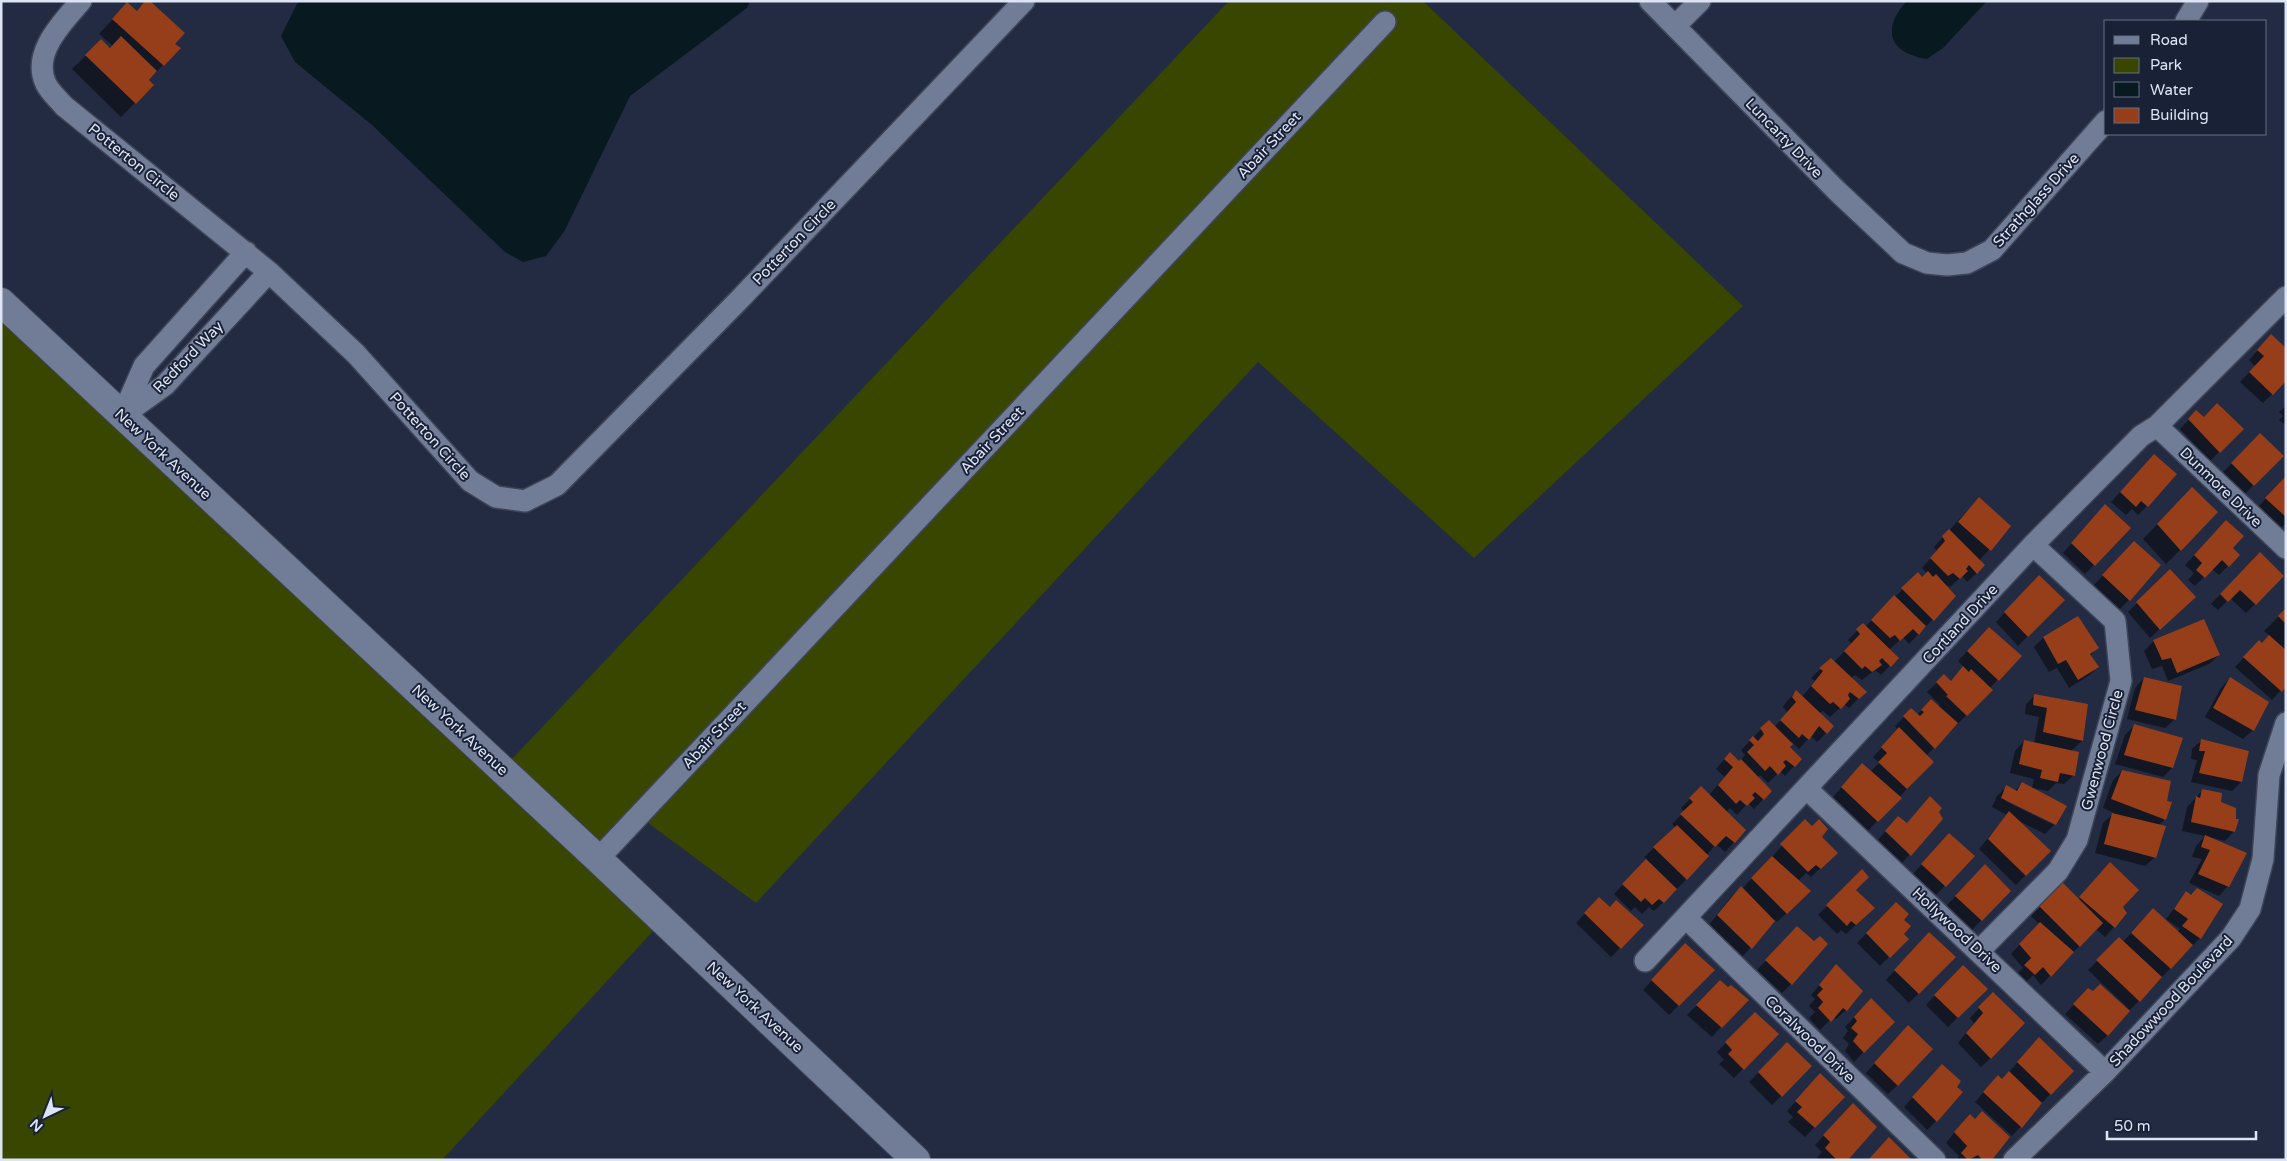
<svg xmlns="http://www.w3.org/2000/svg" width="2287" height="1161" font-family="'Varela Round',sans-serif">
	<style>
		.green { fill: #394600 }
		.water { fill: #091920 }
		.shadow { fill: #0007 }
		.building { fill: #963d19 }
		.lines { fill: none; stroke-linecap: round; stroke-linejoin: round }
		.minor-casing { stroke: #3e4559; stroke-width: 24 }
		.tertiary-casing { stroke: #3e4559; stroke-width: 30 }
		.minor { stroke: #717c96; stroke-width: 21 }
		.tertiary { stroke: #717c96; stroke-width: 28 }
		.labels { text-anchor: middle; dominant-baseline: central; stroke-width: 4; stroke-linejoin: round; paint-order: stroke }
		.street-label { font-size: 15px; fill: #dde4f3; stroke: #192137 }
	</style>
	<rect width="100%" height="100%" fill="#222b42"/>
	<path class="green" d="M1229,1H1423L1743,306L1474,558L1258,362L756,903L644,820L613,857L507,758H513Z
		M1,318L655,929L442,1160H1Z"/>
	<path class="water" d="M301,1H750L747,8L630,96L565,230L546,256L523,262L505,252L372,125L295,62L281,36L297,4Z
		M1907,1H1987L1943,48L1927,59C1889,53 1881,29 1907,1Z"/>
	<path class="shadow" d="M127,4L174,44L163,65L148,81L135,103L121,117L72,69L101,41L109,49L113,46L99,34Z
		M2271,336L2272,394L2263,403L2240,382L2255,366L2249,360Z
		M2286,406V422L2284,424L2279,420L2283,416L2279,412Z
		M2196,412L2204,419L2242,429L2210,461L2180,429Z
		M2260,435L2282,456L2244,495L2222,473Z
		M2145,465L2147,506L2138,515L2132,509L2126,515L2111,502Z
		M2286,477V523L2280,529L2257,508Z
		M1979,498L2009,526L1979,561L1977,573L1967,582L1962,576L1950,587L1944,584L1955,596L1909,644L1903,637L1889,650L1897,658L1881,675L1875,670L1862,680L1855,675L1851,678L1865,692L1849,708L1844,704L1830,717L1823,711L1819,713L1826,733L1817,742L1811,736L1799,749L1792,742L1788,747L1794,766L1785,776L1780,771L1768,783L1760,775L1757,778L1770,792L1754,809L1748,803L1737,815L1730,808L1726,812L1745,830L1725,852L1716,844L1686,880L1654,911L1649,907L1642,914L1635,907L1631,911L1614,894L1647,859L1644,857L1676,828L1672,824L1684,812L1681,808L1701,788L1709,795L1725,777L1716,769L1721,763L1730,754L1739,762L1745,755L1741,750L1744,747L1769,721L1774,727L1788,713L1783,707L1787,701L1796,692L1802,697L1815,681L1811,678L1831,659L1834,662L1852,644L1848,640L1863,625L1865,627L1918,574L1922,579L1928,574L1922,568L1937,551L1934,547Z
		M2178,503L2180,550L2166,564L2143,539Z
		M2096,515L2094,565L2085,574L2063,553Z
		M2217,531L2231,549L2228,566L2219,575L2212,569L2195,586L2188,580L2194,573L2185,565Z
		M2125,552L2129,600L2120,609L2094,585Z
		M2260,553L2283,576L2246,613L2230,598L2218,610L2211,604Z
		M2170,570L2185,606L2150,638L2128,612Z
		M2029,586L2063,600L2018,646L1996,622Z
		M2286,609V685L2272,700L2235,667L2250,651L2262,644L2270,636L2264,631Z
		M1980,638L2020,656L1989,689L1991,690L1926,756L1932,762L1868,831L1833,797L1862,764L1870,772L1879,763L1873,757L1898,730L1895,726L1911,710L1917,715L1931,700L1938,706L1940,705L1927,692L1944,676L1950,682L1964,667L1958,661Z
		M2043,638L2097,648L2090,656L2098,667L2088,676L2069,688L2057,668L2049,672L2034,647Z
		M2154,641L2219,655L2209,664L2168,681L2162,666L2152,669L2144,651Z
		M2144,678L2175,719L2165,728L2127,719L2135,688Z
		M2230,678L2253,730L2243,739L2205,717L2221,688Z
		M2035,695L2086,705L2082,741L2071,751L2078,753L2074,775L2064,784L2056,783L2048,791L2032,788L2065,806L2055,824L2007,800L2005,801L2054,825L2045,834L2017,820L2049,851L2016,885L1979,849L2007,815L1992,807L1997,796L2006,787L2015,791L2022,783L2032,788L2034,779L2010,773L2015,751L2024,741L2034,743L2039,717L2025,714L2026,704Z
		M2134,726L2181,739L2172,768L2163,777L2115,764L2125,735Z
		M2202,740L2241,782L2232,791L2191,782L2197,760L2191,759L2192,749Z
		M2122,771L2165,802V819L2159,825L2155,857L2145,866L2095,853L2103,823L2114,813L2103,808L2113,780Z
		M2202,791L2219,803L2235,820L2234,831L2225,841L2210,837L2228,886L2219,896L2189,883L2202,859L2192,857L2196,846L2205,836L2182,831L2187,807Z
		M1942,818L1901,864L1877,841L1889,827Z
		M1805,821L1836,853L1811,877L1806,873L1798,881L1800,901L1777,922L1775,920L1742,957L1709,925L1731,897L1741,888L1742,889Z
		M1940,844L1973,856L1936,895L1913,874Z
		M1985,866L2009,891L1972,930L1946,906Z
		M1862,871L1854,890L1864,917L1846,934L1841,930L1837,934L1818,915Z
		M2101,873L2126,913L2105,937L2096,929L2041,985L2033,975L2025,983L2016,975L2023,968L2011,954L2039,924L2031,916L2062,884L2078,900Z
		M2186,893L2221,905L2200,938L2130,1010L2088,970L2119,939L2123,942L2144,919L2177,932L2180,929L2166,919Z
		M1896,903L1902,920V934L1907,939L1880,966L1857,943Z
		M1590,908L1620,948L1611,957L1576,923Z
		M1788,937L1814,943L1791,984L1782,993L1757,970Z
		M1920,943L1954,957L1909,1003L1886,980Z
		M1676,954L1713,970L1669,1015L1643,990Z
		M1836,966L1846,1010L1836,1019L1833,1017L1820,1030L1809,1018L1815,1012L1809,1006L1815,999L1811,995Z
		M1963,966L1986,989L1948,1027L1926,1005Z
		M1720,982L1721,1027L1712,1037L1687,1015Z
		M2089,989L2108,1035L2098,1044L2065,1014Z
		M1993,994L1991,1058L1981,1067L1958,1043L1974,1023L1970,1018Z
		M1862,1009L1893,1022L1854,1062L1845,1051L1849,1044L1843,1038L1848,1031L1845,1027Z
		M1755,1013L1777,1034L1734,1078L1719,1064L1724,1060L1717,1052Z
		M1899,1036L1898,1085L1888,1094L1866,1073Z
		M1787,1044L1781,1096L1772,1105L1749,1082Z
		M2030,1048L2050,1094L2012,1136L1975,1102L1989,1086L2002,1080Z
		M1933,1075L1936,1121L1927,1130L1904,1107Z
		M1811,1084L1844,1097L1805,1137L1788,1122L1793,1117L1787,1111Z
		M1844,1114L1846,1160H1819L1817,1158L1822,1152L1815,1145Z
		M1960,1125L1991,1160H1956L1959,1156L1946,1143Z"/>
	<path class="building" d="M145,1H150L185,33L175,44L181,48L164,66L112,19L127,2L137,11Z
		M121,36L157,71L149,80L154,85L136,104L85,55L101,39L110,48Z
		M2271,334L2286,348V381L2273,395L2249,372L2264,356L2257,350Z
		M2217,403L2244,429L2220,453L2188,419L2196,410L2204,417Z
		M2260,433L2284,456L2254,486L2231,463Z
		M2154,454L2177,474L2148,507L2141,501L2136,507L2120,492Z
		M2286,476V517L2265,498Z
		M2192,487L2218,512L2181,551L2157,524Z
		M1979,497L2011,526L1991,551L1958,522Z
		M2105,504L2131,528L2095,566L2071,543Z
		M2226,520L2244,536L2233,548L2240,555L2229,567L2222,560L2205,578L2196,570L2202,563L2194,555Z
		M1949,529L1985,565L1977,574L1969,565L1966,569L1968,571L1960,579L1953,573L1948,576L1930,558L1945,541L1942,536Z
		M2134,541L2161,565L2130,601L2102,575Z
		M2260,552L2284,576L2256,605L2240,590L2228,602L2220,594Z
		M2170,569L2196,597L2160,630L2136,602Z
		M1928,571L1933,577L1936,574L1956,596L1934,621L1901,588L1918,572L1922,577Z
		M2039,575L2065,600L2028,637L2004,612Z
		M1894,595L1926,626L1919,635L1913,629L1900,641L1895,635L1890,638L1871,620Z
		M2286,608V624L2278,616Z
		M2078,616L2099,648L2090,654L2099,667L2078,680L2066,660L2058,664L2043,637Z
		M2204,619L2220,655L2177,673L2171,658L2162,660L2153,640Z
		M1863,623L1899,658L1891,667L1882,658L1879,661L1882,665L1872,672L1865,666L1862,669L1844,651L1860,634L1856,629Z
		M1989,627L2022,656L1999,681L1967,651Z
		M2269,635L2286,650V687L2282,692L2243,657L2259,640L2262,643Z
		M1831,658L1867,692L1859,699L1850,692L1848,695L1850,699L1841,709L1833,702L1830,704L1811,686L1823,671L1819,668Z
		M1963,666L1969,672L1971,669L1993,690L1967,716L1946,696L1948,695L1936,682L1944,674L1951,681Z
		M2144,677L2182,686L2176,720L2135,710Z
		M2230,677L2269,702L2254,731L2213,708Z
		M1796,690L1834,726L1827,734L1819,726L1809,740L1802,734L1799,738L1780,720L1796,702L1792,697Z
		M2034,694L2088,704L2083,741L2043,732L2047,708L2033,705Z
		M1931,699L1958,723L1935,749L1903,716L1911,708L1920,716L1924,712L1921,710Z
		M1769,720L1793,744L1790,747L1802,759L1795,767L1786,760L1783,762L1786,766L1778,775L1770,766L1765,771L1747,752L1754,745L1749,740L1753,736L1758,741L1764,734L1760,728Z
		M2134,724L2183,738L2173,768L2124,755Z
		M1899,727L1934,762L1907,789L1878,762L1887,753L1881,747Z
		M2201,739L2249,751L2242,782L2199,773L2205,751H2199Z
		M2024,740L2079,752L2075,776L2060,773L2058,782L2040,778L2042,770L2019,764Z
		M1730,752L1739,761L1741,759L1772,791L1764,800L1755,792L1752,795L1755,798L1747,806L1740,800L1736,804L1718,785L1733,767L1724,759Z
		M1862,763L1902,798L1878,822L1841,787Z
		M2122,770L2171,781L2167,801L2172,802L2166,820L2111,799Z
		M2022,782L2067,806L2056,825L2001,798L2006,785L2017,791Z
		M1701,786L1746,830L1735,843L1726,836L1715,847L1680,814L1693,802L1689,798Z
		M2202,789L2222,793L2221,802L2236,808V819H2239L2235,832L2191,822L2196,796L2200,798Z
		M1930,796L1942,808L1939,812L1943,819L1911,856L1885,831L1898,816L1907,823Z
		M2009,811L2051,851L2026,876L1988,839Z
		M2112,813L2166,826L2156,858L2104,844Z
		M1805,819L1812,826L1819,819L1828,829L1822,837L1838,853L1821,869L1816,865L1808,872L1780,844Z
		M1677,825L1709,856L1687,880L1653,847Z
		M1949,833L1975,856L1946,887L1921,864Z
		M2205,835L2247,853L2229,887L2198,874L2210,850L2201,847Z
		M1772,856L1811,891L1787,914L1751,878Z
		M1646,859L1677,889L1664,903L1659,899L1652,905L1645,898L1641,902L1622,884Z
		M2110,862L2139,890L2123,907L2127,913L2115,928L2079,897Z
		M1985,864L2011,891L1982,921L1955,896Z
		M1862,869L1869,877L1856,890L1875,908L1856,925L1851,921L1847,926L1826,905Z
		M2062,882L2103,923L2080,947L2039,906Z
		M1741,886L1775,921L1752,949L1717,915Z
		M2197,888L2223,904L2201,939L2182,926L2188,919L2174,909L2186,891L2191,895Z
		M1599,897L1610,907L1616,900L1644,925L1621,949L1584,913Z
		M1896,902L1909,914L1904,920L1911,926L1904,934L1909,939L1890,958L1866,933Z
		M2153,908L2193,945L2171,969L2131,933Z
		M2040,922L2074,952L2051,977L2043,967L2035,975L2024,965L2031,958L2019,944Z
		M1797,926L1814,941L1820,936L1828,944L1792,985L1765,960Z
		M1929,932L1956,957L1919,994L1894,970Z
		M2119,937L2162,977L2140,1002L2096,960Z
		M1685,943L1715,970L1679,1006L1651,980Z
		M1836,964L1863,991L1847,1011L1843,1008L1831,1022L1818,1008L1823,1002L1817,995L1823,989L1819,985Z
		M1963,965L1988,989L1958,1018L1934,995Z
		M1720,980L1728,987L1731,985L1749,1000L1722,1028L1696,1005Z
		M2100,984L2130,1011L2108,1036L2073,1004L2088,988L2093,991Z
		M1993,992L2025,1023L1991,1059L1966,1033L1983,1013L1978,1007Z
		M1871,998L1895,1022L1864,1053L1853,1041L1858,1034L1851,1028L1857,1021L1854,1017Z
		M1755,1012L1779,1034L1744,1070L1728,1054L1732,1050L1725,1042Z
		M1908,1025L1933,1049L1898,1086L1874,1063Z
		M2039,1037L2074,1071L2051,1095L2017,1062Z
		M1787,1042L1812,1066L1782,1097L1758,1072Z
		M1942,1064L1961,1081L1957,1087L1963,1092L1937,1122L1912,1097Z
		M2009,1071L2042,1103L2022,1128L1983,1092L1998,1075L2002,1079Z
		M1820,1073L1845,1097L1815,1128L1797,1112L1802,1107L1795,1101Z
		M1853,1103L1877,1127L1848,1160H1837L1825,1148L1830,1142L1823,1135Z
		M1982,1111L2010,1137L1992,1160H1982L1978,1155L1968,1160L1961,1153L1967,1146L1954,1132L1970,1114L1975,1119Z
		M1889,1137L1912,1160H1868Z"/>
	<g class="lines">
		<defs>
			<path id="minor" d="M81,1C63,22 31,53 46,84C50,92 58,99 64,106L269,272L356,354L470,481L496,497L525,501L557,485L738,301L1024,1
				M1650,1L1836,190L1903,253L1927,263L1947,265L1967,263L1992,250L2106,121
				M2186,21L2198,1
				M1675,26L1700,1
				M246,252L144,366L122,416L165,385L269,272
				M2157,426L2286,548
				M1807,789L2105,1072
				M598,859L1385,22
				M1686,918L1935,1160
				M1979,951L2058,871L2077,840L2121,681L2115,621L2033,545
				M1645,961L2033,545L2141,436L2157,426L2286,297
				M2014,1160L2105,1072L2231,938L2250,909L2263,859L2269,775L2286,723"/>
			<path id="tertiary" d="M1,302L598,859L916,1160"/>
		</defs>
		<use href="#minor" class="minor-casing"/>
		<use href="#tertiary" class="tertiary-casing"/>
		<use href="#minor" class="minor"/>
		<use href="#tertiary" class="tertiary"/>
	</g>
	<g class="labels">
		<g class="street-label">
			<text transform="translate(1784 138) rotate(46)">Luncarty Drive</text>
			<text transform="translate(1269 145) rotate(-47)">Abair Street</text>
			<text transform="translate(134 162) rotate(39)">Potterton Circle</text>
			<text transform="translate(2036 200) rotate(-48)">Strathglass Drive</text>
			<text transform="translate(794 242) rotate(-46)">Potterton Circle</text>
			<text transform="translate(188 357) rotate(-46)">Redford Way</text>
			<text transform="translate(430 436) rotate(48)">Potterton Circle</text>
			<text transform="translate(992 440) rotate(-47)">Abair Street</text>
			<text transform="translate(163 454) rotate(43)">New York Avenue</text>
			<text transform="translate(2221 487) rotate(44)">Dunmore Drive</text>
			<text transform="translate(1960 624) rotate(-47)">Cortland Drive</text>
			<text transform="translate(460 730) rotate(43)">New York Avenue</text>
			<text transform="translate(714 735) rotate(-47)">Abair Street</text>
			<text transform="translate(2102 750) rotate(-75)">Gwenwood Circle</text>
			<text transform="translate(1957 930) rotate(43)">Hollywood Drive</text>
			<text transform="translate(2171 1001) rotate(-47)">Shadowwood Boulevard</text>
			<text transform="translate(755 1007) rotate(43)">New York Avenue</text>
			<text transform="translate(1810 1039) rotate(44)">Coralwood Drive</text>
		</g>
	</g>
	<rect width="2287" height="1161" fill="none" stroke="#dde4f3" stroke-width="5"/>
	<rect x="2104" y="20" width="162" height="115" fill="#192137" stroke="#676f82"/>
	<rect x="2114" y="36" width="25" height="8" fill="#717c96" stroke="#676f82"/>
	<text x="2150" y="45" font-size="15" fill="#dde4f3">Road</text>
	<rect x="2114" y="58" width="25" height="15" fill="#394600" stroke="#676f82"/>
	<text x="2150" y="70" font-size="15" fill="#dde4f3">Park</text>
	<rect x="2114" y="82" width="25" height="15" fill="#091920" stroke="#676f82"/>
	<text x="2150" y="95" font-size="15" fill="#dde4f3">Water</text>
	<rect x="2114" y="108" width="25" height="15" fill="#963d19" stroke="#676f82"/>
	<text x="2150" y="120" font-size="15" fill="#dde4f3">Building</text>
	<g transform="translate(45 1116) rotate(223)" stroke="#192137" stroke-width="4" paint-order="stroke">
	<path d="M0-4L9 19L0 12L-9 19Z" fill="#dde4f3"/>
	<text y="-8" font-size="14" font-weight="bold" text-anchor="middle" fill="#dde4f3">N</text>
	</g>
	<path d="M2107 1131v8h149v-8" fill="none" stroke="#dde4f3" stroke-width="2.5"/>
	<text x="2114" y="1131" font-size="15" fill="#dde4f3" stroke="#192137" stroke-width="4" paint-order="stroke">50 m</text>
</svg>
